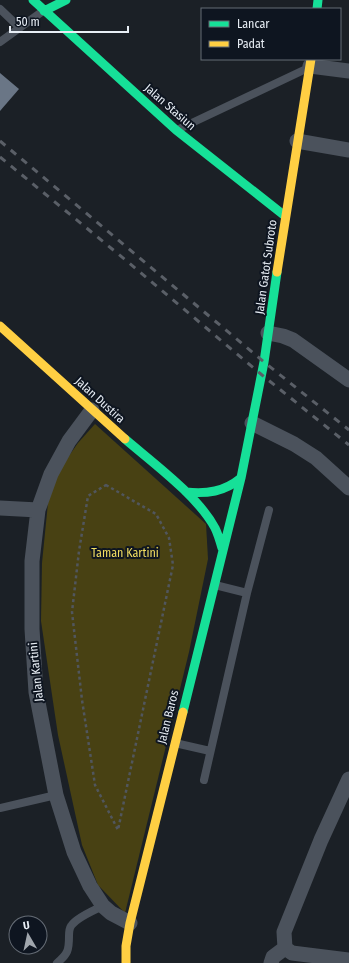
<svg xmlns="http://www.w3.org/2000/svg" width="349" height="963" font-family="'Fira Sans Condensed',sans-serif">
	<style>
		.green { fill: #484113 }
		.building { fill: #6a7686 }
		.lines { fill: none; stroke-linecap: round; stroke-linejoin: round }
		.path { stroke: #51565d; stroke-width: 2.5; stroke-dasharray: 3 3; stroke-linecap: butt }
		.lane { stroke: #4b525c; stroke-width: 8 }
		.street { stroke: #4b525c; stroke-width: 15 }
		.fast { stroke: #16e098; stroke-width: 9 }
		.slow { stroke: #ffcf43; stroke-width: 9 }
		.rail { stroke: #5a5f67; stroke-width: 3; stroke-dasharray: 7 7; stroke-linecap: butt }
		.labels { text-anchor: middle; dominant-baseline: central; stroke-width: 4; stroke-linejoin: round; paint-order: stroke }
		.street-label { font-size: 12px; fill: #e8eef5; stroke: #0e1520 }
		.park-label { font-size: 12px; fill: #f2de61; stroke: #0e1520 }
	</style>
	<rect width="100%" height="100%" fill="#1b2026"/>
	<path class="green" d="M95,424L206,524L208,559L189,652L125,913L98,885L82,845L58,735L41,621L42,563L48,503L59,470L78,443Z"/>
	<path class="building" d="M0,73L19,89L0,111Z"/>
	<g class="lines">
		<path class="path" d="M106,485L156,514L169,538L173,565L118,830L95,785L82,700L72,612L79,551L88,496Z"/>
		<path class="lane" d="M0,9L19,27
			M0,42L43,11
			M179,129L306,69
			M247,593L269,510
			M175,743L210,751
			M204,780L247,593L215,585
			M0,808L56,795
			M57,963C68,954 69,950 69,936C69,932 69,929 71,926C76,918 94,910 103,906"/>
		<path class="street" d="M310,66L349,71
			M297,141L349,150
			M268,333L283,336L293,340L349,380
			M92,410L69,441L51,474L38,510L32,561V629L36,692L56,795L74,852L90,886L103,906L111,913L130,923
			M252,423L294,444L316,458L349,488
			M0,508L38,510
			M349,779L321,840L284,932L285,948L292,953L349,960
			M271,963L273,957L285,948"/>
		<path class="fast" d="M33,0L176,130L285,216
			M317,9L318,0
			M44,11L66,0
			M125,439C153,463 198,496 215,528C218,534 220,541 222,548
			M186,492C207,494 224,492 241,478
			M183,712L241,478L264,362L277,272"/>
		<path class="slow" d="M277,272L311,59
			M0,326L125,439
			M126,963V946L130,923L183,712"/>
		<path class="rail" d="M0,141L264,362L349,430
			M0,157L128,262L262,375L349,445"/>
	</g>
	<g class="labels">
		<g class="street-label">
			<text transform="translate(170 107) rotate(41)">Jalan Stasiun</text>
			<text transform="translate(266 267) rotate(-82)">Jalan Gatot Subroto</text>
			<text transform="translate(100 400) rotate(42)">Jalan Dustira</text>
			<text transform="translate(36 672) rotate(-96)">Jalan Kartini</text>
			<text transform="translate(168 717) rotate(-76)">Jalan Baros</text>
		</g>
		<g class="park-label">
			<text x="125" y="553">Taman Kartini</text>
		</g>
	</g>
	<rect x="201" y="8" width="140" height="52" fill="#0e1520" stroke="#656c75"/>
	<rect x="209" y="21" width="20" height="6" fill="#16e098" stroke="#656c75"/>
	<text x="237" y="28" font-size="12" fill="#e8eef5">Lancar</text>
	<rect x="209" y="41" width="20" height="6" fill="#ffcf43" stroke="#656c75"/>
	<text x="237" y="48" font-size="12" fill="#e8eef5">Padat</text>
	<g transform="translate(28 935) rotate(351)"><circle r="19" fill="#0e1520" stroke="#656c75"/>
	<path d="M0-3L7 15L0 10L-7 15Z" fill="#a0a6ad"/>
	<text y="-6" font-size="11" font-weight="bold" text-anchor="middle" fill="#e8eef5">U</text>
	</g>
	<path d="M10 26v6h118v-6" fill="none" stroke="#e8eef5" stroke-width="2"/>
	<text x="16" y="26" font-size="12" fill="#e8eef5" stroke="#0e1520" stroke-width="3" paint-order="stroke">50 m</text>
</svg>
